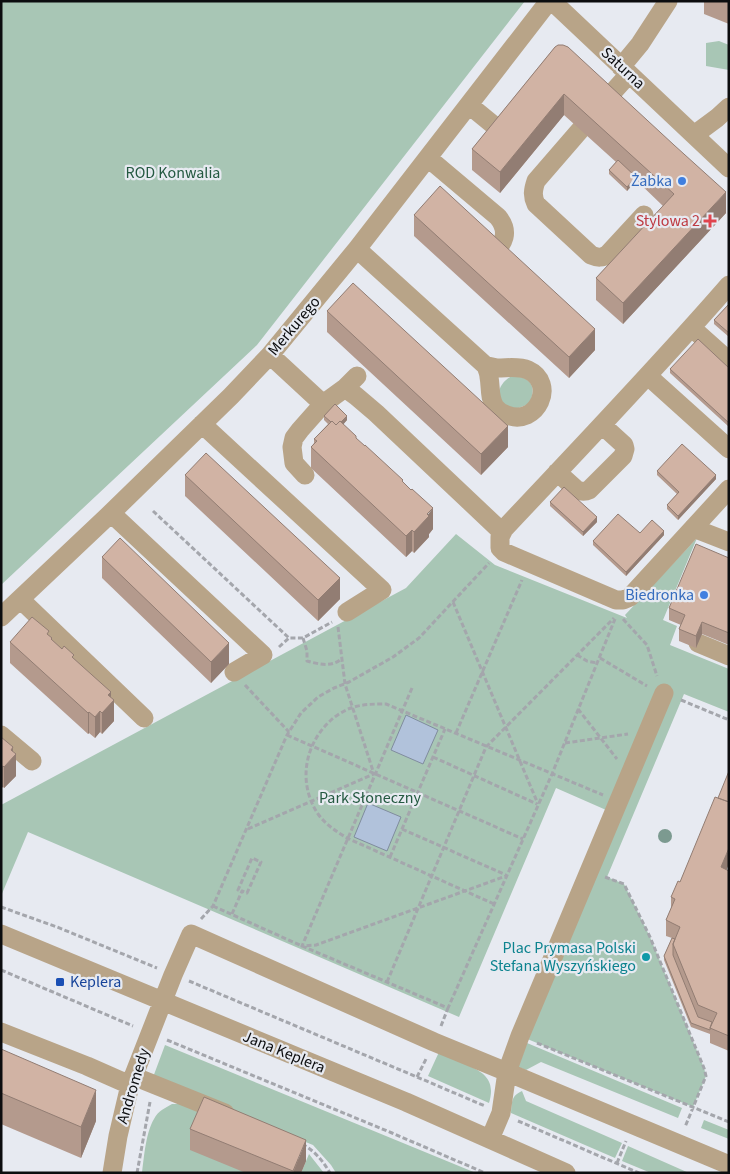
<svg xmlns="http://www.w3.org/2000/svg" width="730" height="1174" font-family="'Source Sans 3',sans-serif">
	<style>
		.green { fill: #a8c6b5 }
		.water { fill: #b1c2db; stroke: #808c9e }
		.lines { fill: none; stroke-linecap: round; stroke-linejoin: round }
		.path { stroke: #a4a6ac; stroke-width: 3; stroke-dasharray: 5 2.5; stroke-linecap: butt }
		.minor { stroke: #b8a488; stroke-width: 19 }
		.tree { fill: #7c9a90 }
		.wall { fill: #b49a8d }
		.shaded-wall { fill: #927d73 }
		.building { fill: #d1b3a4; stroke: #927d73 }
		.shop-dot { fill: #3f7fe0; stroke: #e7eaf1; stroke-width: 2 }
		.health-dot { fill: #e0444e; stroke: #e7eaf1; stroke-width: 2 }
		.culture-dot { fill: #0f9aa8; stroke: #e7eaf1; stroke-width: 2 }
		.transit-dot { fill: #1a4fb4; stroke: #e7eaf1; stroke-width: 2 }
		.labels { text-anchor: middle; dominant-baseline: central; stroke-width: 4.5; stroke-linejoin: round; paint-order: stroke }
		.street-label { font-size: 16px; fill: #0c0d0f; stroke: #e7eaf1 }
		.park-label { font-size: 16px; fill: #245941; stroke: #e7eaf1 }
		.shop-label { font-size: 16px; fill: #366cbe; stroke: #e7eaf1; text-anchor: end }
		.health-label { font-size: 16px; fill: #be3a42; stroke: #e7eaf1; text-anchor: end }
		.culture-label { font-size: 16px; fill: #0d838f; stroke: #e7eaf1; text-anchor: end }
		.transit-label { font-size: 16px; fill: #164399; stroke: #e7eaf1; text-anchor: start }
	</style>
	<rect width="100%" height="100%" fill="#e7eaf1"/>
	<path class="green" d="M1,1H525L257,345L1,585Z
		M719,41L729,45V70L706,66V43Z
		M512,376C532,377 537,387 529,404L513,410C510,408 506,406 503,403C494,393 502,381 512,376Z
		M456,534L495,565L627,618L625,615L697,538L663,620L677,626L670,645L729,669V712L684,694L607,877L624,884L650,937L704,1068L706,1076L693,1107L520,1036L613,813L556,788L459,1017L28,832L1,896V805L406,588Z
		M527,1043L682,1108L678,1118L541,1062L526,1070L518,1067Z
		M165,1045L476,1173H336L331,1165L313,1145L152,1080Z
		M439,1052C447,1056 456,1060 465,1064C484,1072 496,1080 489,1103L428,1076Z
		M522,1091L526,1101L622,1143L615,1158L511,1113C512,1102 511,1096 522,1091Z
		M172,1104H181L195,1108L246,1173H142C144,1157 146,1132 154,1119C158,1111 165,1108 172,1104Z
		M704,1120L729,1130V1139L701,1128Z
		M628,1146L689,1173H651L622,1161Z
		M309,1154L324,1173H301Z"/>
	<path class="water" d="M406,715L438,730L423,764L391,750Z
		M368,803L401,817L387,851L354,837Z"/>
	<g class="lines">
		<path class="path" d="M153,511L289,638H303L332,622
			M453,602L538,804
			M623,619L647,645L657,676
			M338,627L345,684L374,774
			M303,638L307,651V661C318,664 333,668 342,658
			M279,647L289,638
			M577,655L587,661L597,663
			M600,658L647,686
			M245,685L289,732
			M412,688L302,946L316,945L506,876
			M681,700L729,720
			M578,709L617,759
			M456,733L522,580
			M287,735L523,839
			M565,743L628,734
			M433,757L537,804
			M248,829L374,774
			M402,829L506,875
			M390,857L445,729
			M605,877L624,884L650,937L704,1068L706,1076L685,1127
			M494,904L347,838C336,831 326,825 318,814C298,784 304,746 329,722C335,716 343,711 351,708C362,704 374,704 386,704L603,795
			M213,906L302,946L448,1008L552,774L615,619
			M1,907L57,927L157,968
			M232,914L242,891L247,893L261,862L252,858L238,890L242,891
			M201,919L213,906L287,735L301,713L318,697L334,688L349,682L393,657L419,638L489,563
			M1,970L133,1026
			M189,981L417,1077L485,1106
			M387,982L486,747L614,618
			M441,1026L448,1008
			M167,1040L392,1133L485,1173
			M537,1043L729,1122
			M417,1077L426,1059
			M518,1121L639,1173
			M302,1144C315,1151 323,1161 330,1173
			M617,1163L626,1141
			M137,1173L150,1102"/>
		<path class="minor" d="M552,1L729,168
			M621,67L640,44L668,1
			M604,102L629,74
			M469,105L502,132
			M581,129L536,181C533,190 532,196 536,204L591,255C598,258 602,258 608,254L644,215
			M694,135L717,118L729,107
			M428,158L498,217C510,232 504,243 492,256
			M357,249L486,366C490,366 494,368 498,368C508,368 519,366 528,370C557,383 537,427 507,415C503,414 498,411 495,407C489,398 491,387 489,377C489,373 487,369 486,366
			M729,285C656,369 580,448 504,529L500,537V548L504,552L616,600H623L630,597L729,489
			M692,328L729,361
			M270,355L323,404
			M648,376L729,449
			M345,388L356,396L376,413L502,532
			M202,424L382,590L347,612
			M557,472L577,490C582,492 585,492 589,490L623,456L625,449L624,445L602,425
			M305,475L294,463L292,447L294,438L300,430L323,404L345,388L357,376
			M111,513L263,655L234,672
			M693,528L729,542
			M20,599L144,718
			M1,617L111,513L231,396L270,355L357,249L549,1
			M698,643L729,656
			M664,693L520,1036L507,1072L729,1165
			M1,735L32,761
			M1,934L406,1102L566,1173
			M1,1032L87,1066L130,1085
			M133,1076L225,1113
			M112,1173L118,1136L130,1085L173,975L191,934L434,1042L507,1072L501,1113L490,1139"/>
	</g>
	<circle class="tree" cx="665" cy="836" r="7"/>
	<path class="wall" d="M704,1H729V24L704,14Z
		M555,47L726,213L623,324L596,300V278L663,206L636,180L627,191L609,174V170L616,162L564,115L500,193L472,170V149Z
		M414,215L595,350L569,378L414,236Z
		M729,304V337L714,324V320Z
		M327,311L508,447L481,475L327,332Z
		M729,368V427L670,373V369Z
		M324,416L347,420L343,424L356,439L403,482L433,529L429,534V537L414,553L412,551L406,557L311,468V447L314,443V439L328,424L324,420Z
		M657,471L716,479L678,520L667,509V505L677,494L657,475Z
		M185,475L340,599L318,621L185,496Z
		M550,502L597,522L583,536L550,506Z
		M640,533L664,535L626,576L593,545V541Z
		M102,557L229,664L211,683L102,578Z
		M729,558V645L702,634L696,648L679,641V629L681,625L669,620V608Z
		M49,635L52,640L74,659L111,698L114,721L102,734L100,732L95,738L89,733L88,734L10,663V642Z
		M1,737L13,752L16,776L4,788L3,787L1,788Z
		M718,798L726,870L729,871V1051L710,1043V1034L691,1027L664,960V956L672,938L666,936V920L671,909V897L680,882Z
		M1,1049L96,1121L81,1158L1,1124Z
		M190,1129L306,1161L301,1173H246L190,1150Z"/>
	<path class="shaded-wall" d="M564,94V115L500,193V172Z
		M636,177V181L627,191V187Z
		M726,192V213L623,324V303Z
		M595,329V350L569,378V357Z
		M347,416V420L337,432V427Z
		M508,426V447L481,475V454Z
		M716,475V479L678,520V516Z
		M433,508V529L429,534V537L414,553V532Z
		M597,517V522L583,536V532Z
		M412,530V551L406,557V536Z
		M664,531V535L626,576V572Z
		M340,578V599L318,621V600Z
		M702,622V634L696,648V636Z
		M229,643V664L211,683V662Z
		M111,692V703L114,700V721L102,734V713L108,695Z
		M100,711V732L95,738V717Z
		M89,712V733L88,734V713Z
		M13,747V757L16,754V776L4,788V767L11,750Z
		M3,766V787L1,788V767Z
		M729,848V864L721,883V867Z
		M96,1090V1121L81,1158V1127Z
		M306,1140V1161L301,1173H293Z"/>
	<path class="building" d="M558,45H563L568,47L674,145L726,192L623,303L596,278L674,194L564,94L500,172L472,149L555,47Z
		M618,160L636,177L627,187L609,170Z
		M440,186L595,329L569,357L414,215Z
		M353,283L508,426L481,454L327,311Z
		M729,304V333L714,320Z
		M698,339L729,368V423L670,369Z
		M335,404L347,416L341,422L340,421L336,425L332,421L331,422L324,416Z
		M332,421L336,425L340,421L356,436V438L365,446V445L403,480L402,481L411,490L412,489L433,508L427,514L429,516L414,532L412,530L406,536L311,447L317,441L314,439Z
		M682,444L716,475L678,516L667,505L679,492L657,471Z
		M206,453L340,578L318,600L185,475Z
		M564,487L597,517L583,532L550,502Z
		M618,514L640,533L652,520L664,531L626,572L593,541Z
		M120,538L229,643L211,662L102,557Z
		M696,544L729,558V633L702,622L696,636L679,629L685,615L669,608Z
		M32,617L49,631L47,634L52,638L51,639L62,649L64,646L74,655L72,657L111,692L108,695L114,700L102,713L100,711L95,717L89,712L88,713L10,642Z
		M1,737L13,747L11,750L16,754L4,767L3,766L1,767Z
		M729,771V802L718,798Z
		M715,797L729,802V848L721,867L729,871V1036L710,1028L717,1013L698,1005L673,944L680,927L666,920L675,899L671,897L678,881L680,882Z
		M672,938L675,939L673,944V955L698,1017L712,1022L710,1028V1030L691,1023L664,956Z
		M1,1049L96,1090L81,1127L1,1093Z
		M204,1097L306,1140L293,1171L190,1129Z"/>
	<g class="shop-dot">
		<circle cx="682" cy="181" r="5"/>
		<circle cx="704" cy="595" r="5"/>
	</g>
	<path class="health-dot" d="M707.5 213.5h5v5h5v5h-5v5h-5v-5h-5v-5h5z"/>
	<circle class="culture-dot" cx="646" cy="957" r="5"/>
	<rect class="transit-dot" x="55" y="977" width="10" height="10" rx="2.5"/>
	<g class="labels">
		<g class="street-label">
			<text transform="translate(623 68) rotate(43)">Saturna</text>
			<text transform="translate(294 326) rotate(-50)">Merkurego</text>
			<text transform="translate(284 1052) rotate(22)">Jana Keplera</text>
			<text transform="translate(133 1086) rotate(-73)">Andromedy</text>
		</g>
		<g class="park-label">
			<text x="173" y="173">ROD Konwalia</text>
			<text x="370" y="798">Park Słoneczny</text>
		</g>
		<g class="shop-label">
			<text x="672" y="181">Żabka</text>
			<text x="694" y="595">Biedronka</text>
		</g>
		<g class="health-label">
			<text x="700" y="221">Stylowa 2</text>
		</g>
		<g class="culture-label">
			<text x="636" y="948">Plac Prymasa Polski<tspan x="636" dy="18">Stefana Wyszyńskiego</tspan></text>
		</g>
		<g class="transit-label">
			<text x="70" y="982">Keplera</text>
		</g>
	</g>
	<rect width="730" height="1174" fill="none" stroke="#0c0d0f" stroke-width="5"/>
</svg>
